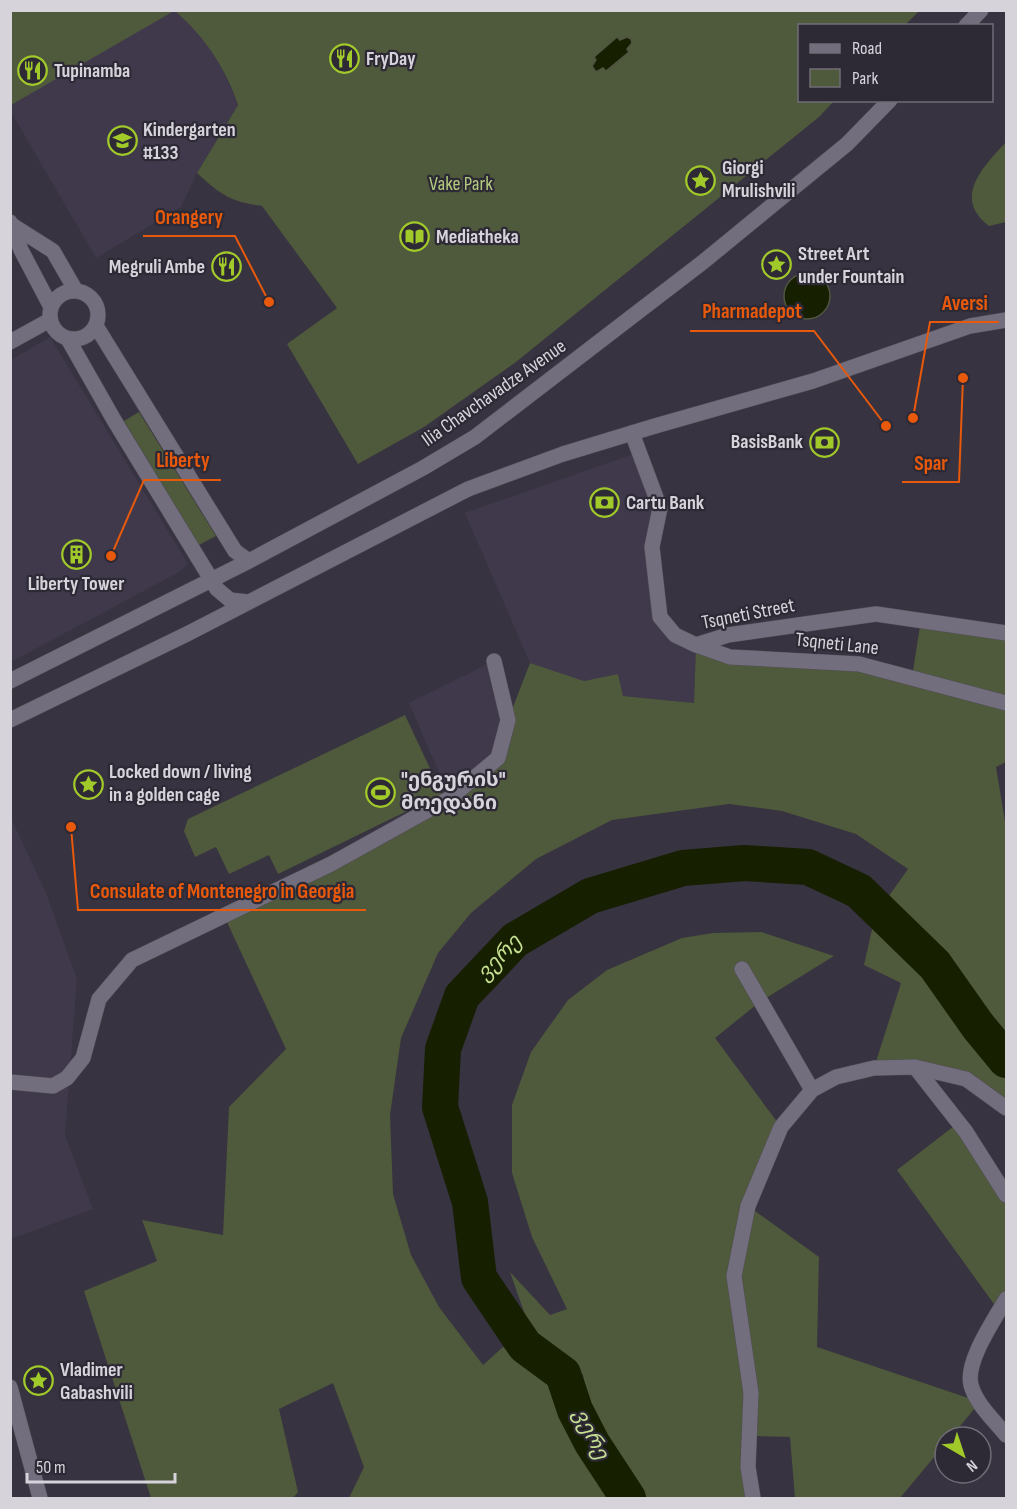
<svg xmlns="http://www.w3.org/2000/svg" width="1017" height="1509" font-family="'Sofia Sans Condensed','Noto Sans Georgian',sans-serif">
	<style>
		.built { fill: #40394c }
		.green { fill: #4f593c }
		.water { fill: #161f00; stroke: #505542; stroke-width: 1.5 }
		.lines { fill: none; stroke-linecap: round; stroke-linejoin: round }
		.river { stroke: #161f00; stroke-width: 36 }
		.street-casing { stroke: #524f59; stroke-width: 16 }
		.secondary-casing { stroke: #524f59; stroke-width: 16 }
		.street { stroke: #736e7d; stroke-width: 15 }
		.secondary { stroke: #736e7d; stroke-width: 15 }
		.labels { text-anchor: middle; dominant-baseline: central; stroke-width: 4.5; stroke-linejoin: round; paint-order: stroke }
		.poi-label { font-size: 20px; font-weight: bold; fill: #d6d3db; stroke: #2d2935; text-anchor: start }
		.park-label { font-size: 20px; fill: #b2cb7e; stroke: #2d2935 }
		.street-label { font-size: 20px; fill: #d6d3db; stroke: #2d2935 }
		.water-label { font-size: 21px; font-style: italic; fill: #c6e092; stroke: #2d2935 }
		.leader { fill: none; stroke: #e8590c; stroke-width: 2 }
		.callout-dot { fill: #e8590c; stroke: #2d2935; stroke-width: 2 }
		.callout-label { font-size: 21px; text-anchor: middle; font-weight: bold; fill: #e8590c; stroke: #2d2935; stroke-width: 4.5; stroke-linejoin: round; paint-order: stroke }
	</style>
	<rect width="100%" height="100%" fill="#373340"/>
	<path class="built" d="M174,10L194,27L216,55L238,105L197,173L181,207L96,258L11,112L10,105Z
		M50,337L188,564L179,572L11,662V360Z
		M639,452L660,508L652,547L660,616L696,645L694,703L623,696L618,674L584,681L530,663L465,513Z
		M494,661L508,720L498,758L450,798L409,703Z
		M10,816L46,893L77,979L65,1135L93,1209L11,1239Z"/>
	<path class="green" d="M11,10H174V11L11,105Z
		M175,11H919L905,25L800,26V100L834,101L819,117L516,362L424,427L358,464L287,344L337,308L262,206C230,202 220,194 197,173L238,105C225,67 205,37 175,11Z
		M1006,142V222L989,226C952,198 983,167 1006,142Z
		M139,412L216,536L199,545L124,421Z
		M921,620L1006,633V762L996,767L1006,827V1044L967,982L938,946L886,900L908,869L856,834L782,811L729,804L612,820L536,859L471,913L438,953L401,1038L390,1115L393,1194L411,1255L439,1307L483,1365L503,1347L553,1384L581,1446L615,1498H349L364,1467L333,1383L279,1409L298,1492L293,1498H151L84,1291L157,1261L142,1220L223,1235L229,1107L286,1049L226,920L325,874L452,806L450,798L498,758L508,720L530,663L584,681L618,674L623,696L694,703L696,645L912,677Z
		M405,715L442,794L278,874L269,855L229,874L216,847L195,857L184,831L188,819Z
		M873,925L935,981L972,1036L1006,1072V1108L966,1079L874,1068L901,983L864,965Z
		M761,932L834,956L761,1001L715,1038L781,1127L748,1206L819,1257L817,1347L980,1402L951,1437H945V1444L900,1498H795L790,1437L750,1436L753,1496L739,1498H639L607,1450L590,1415L583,1375L569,1359L545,1343L525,1315L510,1272L550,1315L567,1309L532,1237L512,1173V1105L531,1052L568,1000L607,970L682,938L713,933Z
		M958,1123L1006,1195V1299L999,1311L897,1170Z"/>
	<path class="water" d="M617,37L620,40L627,37L631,39L632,43L627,49L629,52L606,71L603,68L596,72L592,66L596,60L594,57Z
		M784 296a23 23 0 1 1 46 0a23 23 0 1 1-46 0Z"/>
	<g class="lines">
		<path class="river" id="s1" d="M628,1498L592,1443L575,1410L563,1374L525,1346L479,1278L470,1202L440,1107L443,1049L462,996L515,940L590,896L683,868L744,863L808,867L859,891L935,965L978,1026L1006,1060"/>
		<defs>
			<path id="street" d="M10,342L50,320
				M632,433L660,508L652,547L660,617L675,635L696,645L728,635L876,614L1006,633
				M696,645L730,657L859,664L1006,703
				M742,969L812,1090
				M915,1067L966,1132L1006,1195
				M10,1082L53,1086L67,1078L83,1058L99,999L132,960L331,864L450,798L498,758L508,720L494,661
				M1006,1299C995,1319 965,1361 971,1385C976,1404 994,1420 1006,1435
				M10,1387L40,1498
				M753,1498L748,1467L751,1393L734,1276L748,1206L781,1127L812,1090L836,1077L874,1068L915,1067L966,1079L1006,1108"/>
			<path id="secondary" d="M966,26L981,10
				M10,222L21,250L51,307
				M12,225L53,251L76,291
				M50 315a24 24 0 1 1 48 0a24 24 0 1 1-48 0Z
				M96,326L235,551L249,561
				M68,339L114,420L217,589L230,600L248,602
				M10,681L249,561L423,468L475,437L703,262L847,144L890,100
				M10,720L187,634L468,489L563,454L655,426L813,381L970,326L1006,320"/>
		</defs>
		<use href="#street" class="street-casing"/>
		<use href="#secondary" class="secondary-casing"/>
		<use href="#street" class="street"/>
		<use href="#secondary" class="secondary"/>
	</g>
	<defs>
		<symbol id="restaurant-ring" viewBox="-11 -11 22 22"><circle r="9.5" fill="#2d2935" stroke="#a1c92a" stroke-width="1.5"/><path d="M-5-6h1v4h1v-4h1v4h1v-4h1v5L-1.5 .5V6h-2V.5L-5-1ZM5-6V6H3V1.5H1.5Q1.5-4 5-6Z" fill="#a1c92a"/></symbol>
		<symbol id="school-ring" viewBox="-11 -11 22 22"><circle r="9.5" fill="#2d2935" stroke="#a1c92a" stroke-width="1.5"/><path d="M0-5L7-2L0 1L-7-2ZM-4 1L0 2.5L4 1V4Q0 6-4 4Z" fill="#a1c92a"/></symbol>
		<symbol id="sight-ring" viewBox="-11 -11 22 22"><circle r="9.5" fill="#2d2935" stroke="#a1c92a" stroke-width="1.5"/><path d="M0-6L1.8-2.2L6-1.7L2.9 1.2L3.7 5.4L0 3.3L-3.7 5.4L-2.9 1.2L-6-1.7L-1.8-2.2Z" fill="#a1c92a"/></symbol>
		<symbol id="library-ring" viewBox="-11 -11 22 22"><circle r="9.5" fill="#2d2935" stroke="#a1c92a" stroke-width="1.5"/><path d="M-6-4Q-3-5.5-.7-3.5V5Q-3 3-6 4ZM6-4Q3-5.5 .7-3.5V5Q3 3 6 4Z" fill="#a1c92a"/></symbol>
		<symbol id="bank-ring" viewBox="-11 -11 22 22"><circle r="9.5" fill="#2d2935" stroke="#a1c92a" stroke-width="1.5"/><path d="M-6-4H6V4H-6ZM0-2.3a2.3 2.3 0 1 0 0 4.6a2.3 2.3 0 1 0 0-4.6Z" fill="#a1c92a"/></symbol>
		<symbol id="building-ring" viewBox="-11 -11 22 22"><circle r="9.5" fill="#2d2935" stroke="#a1c92a" stroke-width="1.5"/><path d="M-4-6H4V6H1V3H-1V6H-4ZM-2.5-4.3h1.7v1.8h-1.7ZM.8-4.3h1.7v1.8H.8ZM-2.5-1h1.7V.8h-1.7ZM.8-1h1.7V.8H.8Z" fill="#a1c92a"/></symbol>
		<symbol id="stadium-ring" viewBox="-11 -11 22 22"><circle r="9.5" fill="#2d2935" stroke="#a1c92a" stroke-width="1.5"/><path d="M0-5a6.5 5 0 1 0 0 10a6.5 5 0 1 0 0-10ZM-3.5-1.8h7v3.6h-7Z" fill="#a1c92a"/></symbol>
	</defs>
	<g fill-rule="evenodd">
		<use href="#restaurant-ring" x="328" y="42" width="33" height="33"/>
		<use href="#restaurant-ring" x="16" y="54" width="33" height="33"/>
		<use href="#school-ring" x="106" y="124" width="33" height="33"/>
		<use href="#sight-ring" x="684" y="164" width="33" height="33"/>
		<use href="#library-ring" x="398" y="220" width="33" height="33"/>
		<use href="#sight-ring" x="760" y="248" width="33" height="33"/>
		<use href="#restaurant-ring" x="210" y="250" width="33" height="33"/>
		<use href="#bank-ring" x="808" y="426" width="33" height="33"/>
		<use href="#bank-ring" x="588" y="486" width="33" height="33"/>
		<use href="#building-ring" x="60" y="538" width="33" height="33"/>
		<use href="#sight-ring" x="72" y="768" width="33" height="33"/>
		<use href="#stadium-ring" x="364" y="776" width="33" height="33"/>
		<use href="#sight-ring" x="22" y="1364" width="33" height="33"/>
	</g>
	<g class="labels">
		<g class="poi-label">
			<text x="366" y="59">FryDay</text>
			<text x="54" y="71">Tupinamba</text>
			<text x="143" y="130">Kindergarten<tspan x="143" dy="23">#133</tspan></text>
			<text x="722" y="168">Giorgi<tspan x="722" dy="23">Mrulishvili</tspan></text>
			<text x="436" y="237">Mediatheka</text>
			<text x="798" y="254">Street Art<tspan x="798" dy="23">under Fountain</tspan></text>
			<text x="205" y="267" text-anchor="end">Megruli Ambe</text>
			<text x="803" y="442" text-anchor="end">BasisBank</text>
			<text x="626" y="503">Cartu Bank</text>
			<text x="76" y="584" text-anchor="middle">Liberty Tower</text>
			<text x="109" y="772">Locked down / living<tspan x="109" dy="23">in a golden cage</tspan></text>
			<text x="401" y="780">"ენგურის"<tspan x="401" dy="23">მოედანი</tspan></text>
			<text x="60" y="1370">Vladimer<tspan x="60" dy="23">Gabashvili</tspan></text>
		</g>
		<g class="park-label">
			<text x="461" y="184">Vake Park</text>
		</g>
		<g class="street-label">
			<text transform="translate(494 393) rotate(-35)">Ilia Chavchavadze Avenue</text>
			<text transform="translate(748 614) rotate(-11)">Tsqneti Street</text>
			<text transform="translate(837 644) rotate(6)">Tsqneti Lane</text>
		</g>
		<g class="water-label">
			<text stroke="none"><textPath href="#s1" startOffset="614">ვერე</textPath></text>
			<text transform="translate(591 1434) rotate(63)">ვერე</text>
		</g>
	</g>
	<path class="leader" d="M269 302L235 236H143M913 418L930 322H999M886 426L814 331H690M111 556L144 480H221M963 378L959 482H902M71 827L78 910H366"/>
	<g class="callout-dot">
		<circle cx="269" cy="302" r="6"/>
		<circle cx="913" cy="418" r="6"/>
		<circle cx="886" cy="426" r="6"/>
		<circle cx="111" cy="556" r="6"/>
		<circle cx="963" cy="378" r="6"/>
		<circle cx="71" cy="827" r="6"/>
	</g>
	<g class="callout-label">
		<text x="189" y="224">Orangery</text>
		<text x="965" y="310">Aversi</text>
		<text x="752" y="318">Pharmadepot</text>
		<text x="183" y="467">Liberty</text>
		<text x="931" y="470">Spar</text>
		<text x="222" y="898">Consulate of Montenegro in Georgia</text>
	</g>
	<rect width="1017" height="1509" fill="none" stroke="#d6d3db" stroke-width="24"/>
	<rect x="798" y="24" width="195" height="78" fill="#2d2935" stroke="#716d77" stroke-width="1.5"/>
	<rect x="810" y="44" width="30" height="9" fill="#736e7d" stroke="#716d77" stroke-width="1.5"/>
	<text x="852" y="54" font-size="18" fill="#d6d3db">Road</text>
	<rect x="810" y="69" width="30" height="18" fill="#4f593c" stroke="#716d77" stroke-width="1.5"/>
	<text x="852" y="84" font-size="18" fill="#d6d3db">Park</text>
	<g transform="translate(963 1455) rotate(141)"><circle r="28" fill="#2d2935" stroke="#716d77" stroke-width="1.5"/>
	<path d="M0-4.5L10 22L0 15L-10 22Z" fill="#a1c92a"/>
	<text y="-9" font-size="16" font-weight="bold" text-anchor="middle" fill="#d6d3db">N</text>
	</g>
	<path d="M27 1473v9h148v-9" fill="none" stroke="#d6d3db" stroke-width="3"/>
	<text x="36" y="1473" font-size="18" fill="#d6d3db" stroke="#2d2935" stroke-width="4.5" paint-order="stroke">50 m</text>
</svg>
